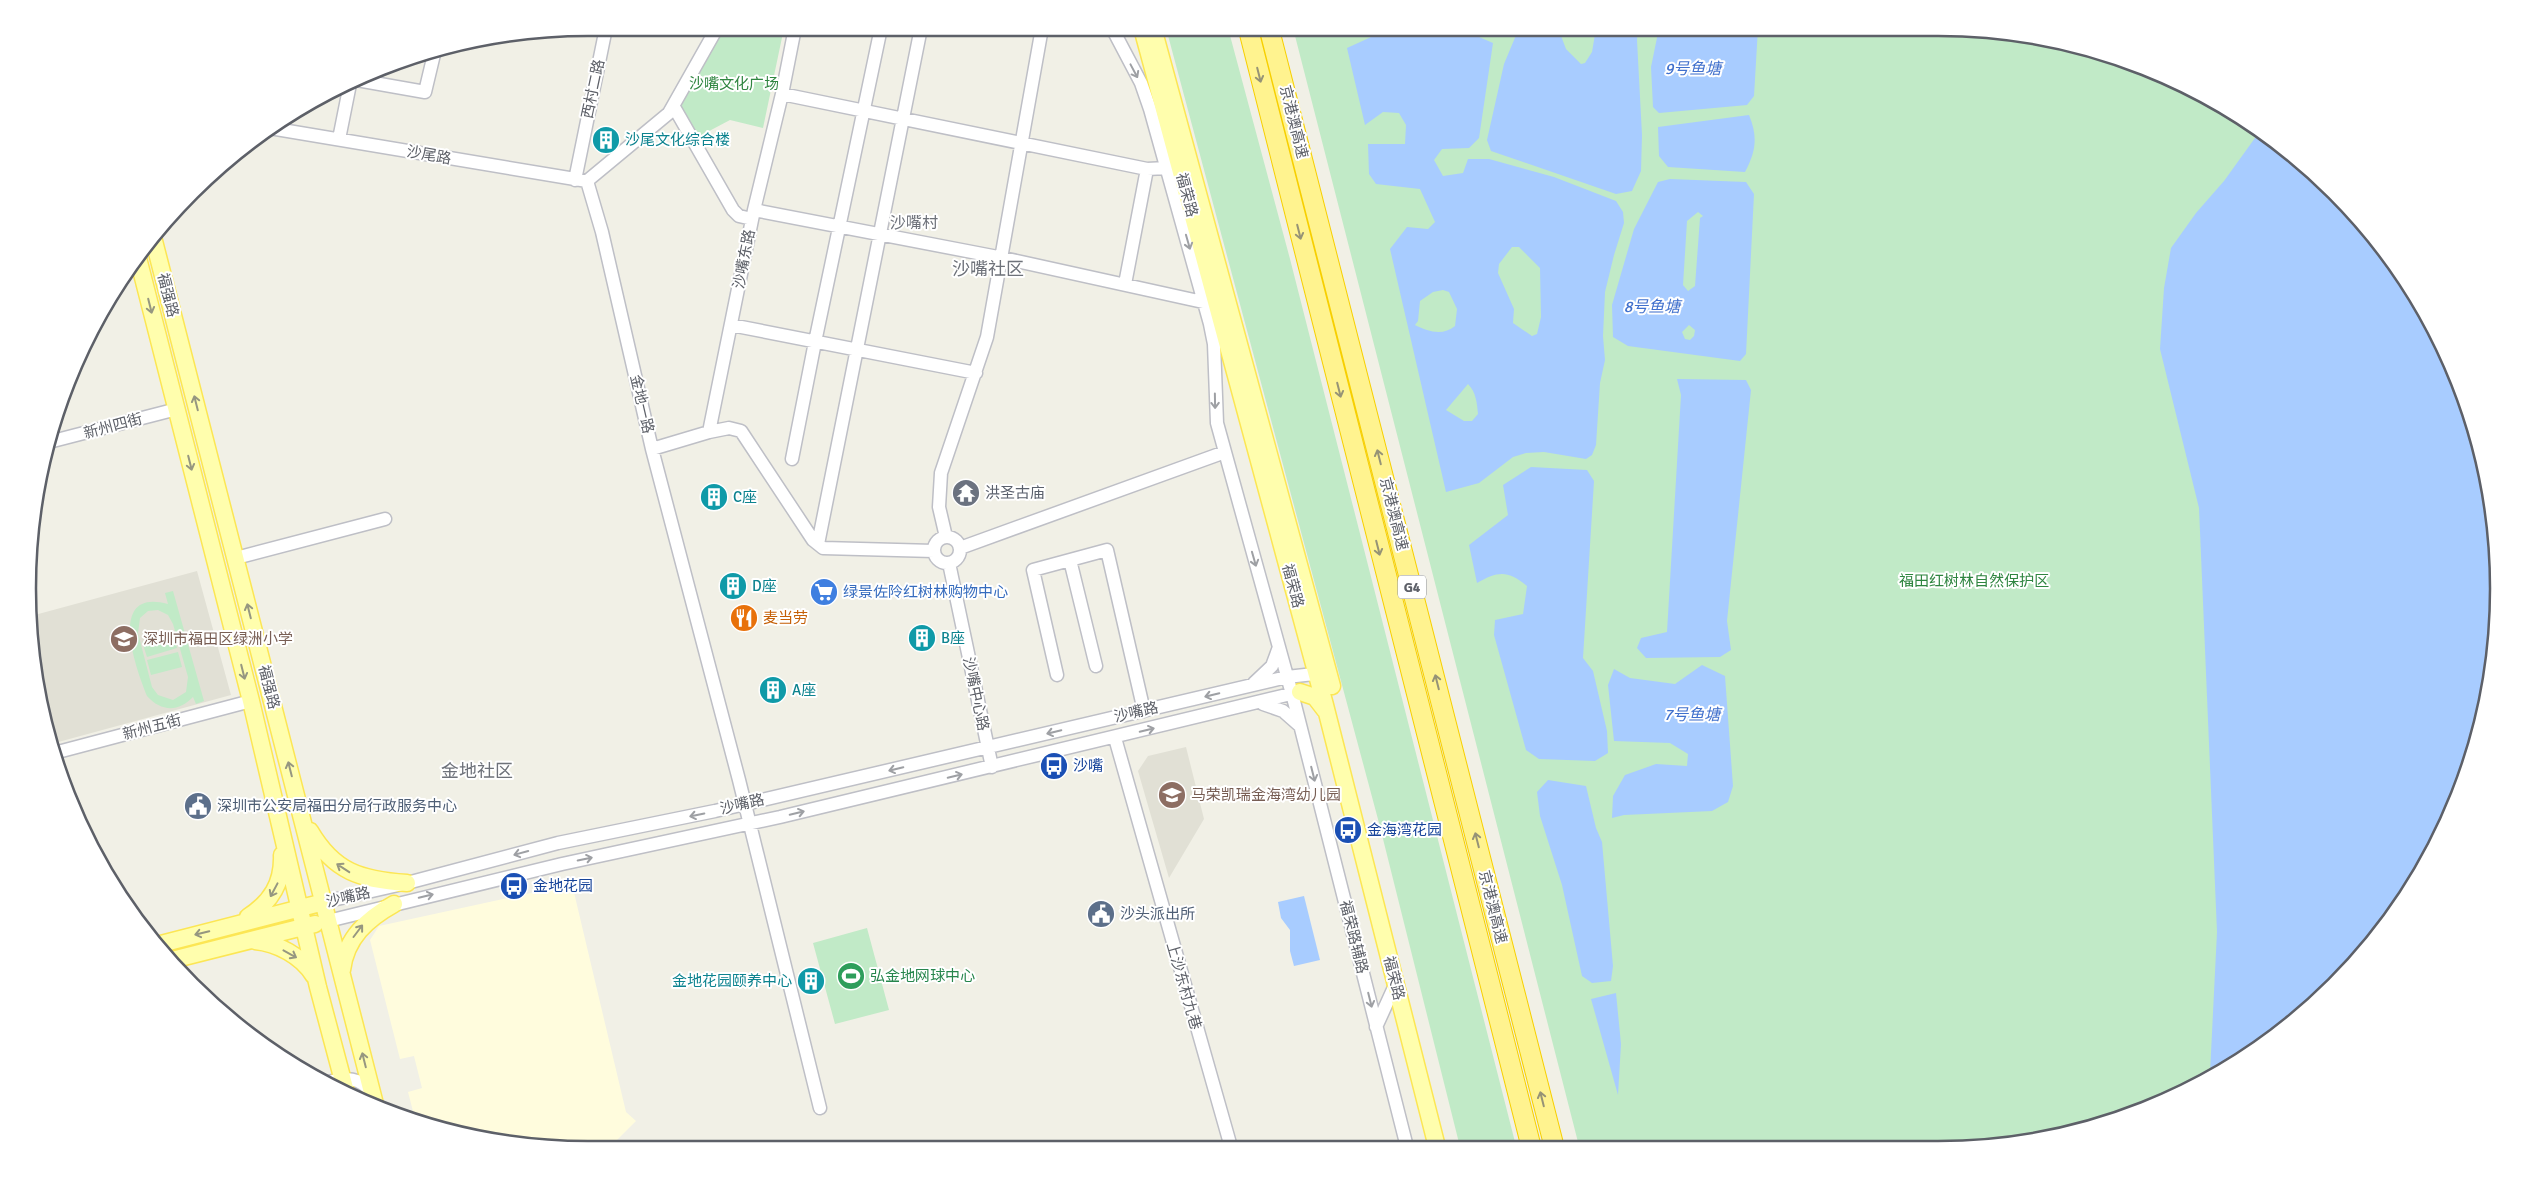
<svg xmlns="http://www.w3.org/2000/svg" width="2526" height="1177" font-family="Signika,'Noto Sans SC',sans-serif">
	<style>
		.commercial { fill: #fffcdd }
		.education { fill: #e1e0d5 }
		.green { fill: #c1eac7; fill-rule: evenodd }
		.water { fill: #a8ccff; fill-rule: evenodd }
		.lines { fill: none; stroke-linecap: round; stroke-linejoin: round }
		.minor-casing { stroke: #bebfc6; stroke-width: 15 }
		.major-casing { stroke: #fce654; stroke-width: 19 }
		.highway-casing { stroke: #f7cf00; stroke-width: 21 }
		.minor { stroke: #fff; stroke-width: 12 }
		.major { stroke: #fffead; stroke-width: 16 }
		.highway { stroke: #fff38f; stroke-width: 19 }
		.oneway { stroke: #9ea0a4 }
		.oneway2 { stroke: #969376 }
		.oneway3 { stroke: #969780 }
		.labels { text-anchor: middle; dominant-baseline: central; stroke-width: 4; stroke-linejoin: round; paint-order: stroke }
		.shield { fill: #fff; stroke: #8e9095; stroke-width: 1 }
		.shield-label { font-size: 14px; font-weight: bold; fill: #5d6068 }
		.park-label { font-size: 15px; fill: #2f8540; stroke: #fff }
		.street-label { font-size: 15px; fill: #5d6068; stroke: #fff }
		.culture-label { font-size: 15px; fill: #0d838f; stroke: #fff; text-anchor: start }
		.worship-label { font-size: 15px; fill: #5b616d; stroke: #fff; text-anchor: start }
		.shop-label { font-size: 15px; fill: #366cbe; stroke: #fff; text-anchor: start }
		.food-label { font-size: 15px; fill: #c56008; stroke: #fff; text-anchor: start }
		.education-label { font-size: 15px; fill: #785e54; stroke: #fff; text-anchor: start }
		.transit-label { font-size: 15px; fill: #164399; stroke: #fff; text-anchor: start }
		.service-label { font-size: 15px; fill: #4e5e75; stroke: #fff; text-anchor: start }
		.leisure-label { font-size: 15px; fill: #27864d; stroke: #fff; text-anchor: start }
		.water-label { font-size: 16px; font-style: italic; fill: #4070cd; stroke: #fff }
		.neighbourhood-label { font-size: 16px; fill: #6e727a; stroke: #fff }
		.quarter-label { font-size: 18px; fill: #6e727a; stroke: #fff }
		.rim { fill: none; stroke: #5d6068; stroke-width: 2.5 }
	</style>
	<rect width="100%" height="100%" fill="#f1f0e6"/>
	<path class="commercial" d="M572,884L626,1112L636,1121L608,1149H588L479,1139L415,1119L408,1092L422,1088L414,1056L400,1059L370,940L379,926Z"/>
	<path class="education" d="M197,571L231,695L51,744L32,662L31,616Z
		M1186,747L1204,819L1169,878L1138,771L1148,756Z"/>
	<path class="green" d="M724,28H784L763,128L730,120L696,138L679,109Z
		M1166,28H1228L1290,259L1516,1146L1460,1147L1379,823Z
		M1293,28H1938L2047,38L2152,70L2249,122L2334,192L2404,277L2456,374L2488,479L2498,589L2488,698L2456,803L2382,930L2279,1034L2152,1107L2011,1145L1579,1146Z
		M173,591L204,701L196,704L193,697C179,712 161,712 147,696C136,669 106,587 168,604L165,593ZM158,610L168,615L173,624L188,677L186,692L173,700L158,695L152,687L138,633L140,618L148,611Z
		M173,633L177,648L147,657L142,642Z
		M178,652L182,667L151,675L147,660Z
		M867,928L889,1010L835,1024L813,943Z"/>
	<path class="water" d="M1391,28H1458L1493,43L1479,138L1469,148L1442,149L1434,160L1443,176L1463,173L1468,159H1489L1554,177L1616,201L1623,212L1624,223L1614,255L1605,292L1603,336L1605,360L1600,383L1596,445L1592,455L1586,459L1544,452L1526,453L1513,457L1479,483L1446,492L1390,249L1407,227L1428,229L1435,222L1420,189L1376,184L1369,174L1368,144H1405L1406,125L1399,113L1383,112L1365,125L1347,48ZM1512,247H1519L1540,268L1541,317L1537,334L1532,336L1513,323L1514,309L1498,273L1499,264ZM1443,290L1449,292L1457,309L1455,326C1443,336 1429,332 1415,325L1418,321L1420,301L1433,292ZM1468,384C1476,392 1477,403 1478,414L1472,421H1464L1446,410Z
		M1519,28H1558L1566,49L1581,64L1585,63L1592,52L1596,28H1638L1637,40L1642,135L1641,171L1632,191L1616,194L1491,151L1487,140L1504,64Z
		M1659,28H1758L1754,96L1747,105L1659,113L1653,107L1651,67Z
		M1749,115C1758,137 1756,151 1745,172L1668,167L1659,156L1658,127Z
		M2260,131L2334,192L2404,277L2456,374L2488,479L2498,589L2488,698L2456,803L2382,930L2279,1034L2210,1073L2217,932L2199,508L2160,349L2164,288L2171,248L2196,213L2224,181Z
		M1670,179L1746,182L1754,194L1746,354L1740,361L1628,346L1613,337L1612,305L1634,229L1658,182ZM1698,212L1703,216L1700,218L1695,286L1688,291L1683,285L1687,221ZM1689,325L1695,330L1694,336L1690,340L1685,339L1682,332Z
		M1677,379L1746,380L1751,390L1727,621L1731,650L1720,657L1646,658L1637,648L1641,638L1667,632L1681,395Z
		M1531,467L1587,470L1594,481L1583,658L1593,671L1607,731L1608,753L1595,761L1539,759L1526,750L1494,635L1495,620L1523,614L1527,586C1508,570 1498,571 1477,583L1469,545L1508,515L1503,485Z
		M1702,665L1725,676L1733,786L1728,802L1712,811L1624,815L1612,818L1613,796L1625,775L1656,764L1687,766L1688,754L1670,743L1614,741L1608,685L1614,669L1630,678L1675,684Z
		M1548,780L1586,786L1596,828L1602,842L1613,966L1611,981L1592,983L1582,976L1562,885L1540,816L1537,792Z
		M1304,896L1320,960L1294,966L1290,951V930L1281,918L1278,902Z
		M1616,993L1621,1044L1618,1095L1591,999Z"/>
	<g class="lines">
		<defs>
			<path id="minor" d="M1112,28L1141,83L1150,109L1210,324L1214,344L1217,423L1295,705L1407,1147
				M357,80L425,92L435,50
				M782,94L1147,169L1167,168
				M674,107L733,210L739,216L752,219
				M270,128L587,181
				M339,139L350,84
				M575,180L606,28
				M587,181L602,232L652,449L739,780L820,1108
				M587,181L669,113L717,28
				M754,210L1003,258L1212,304
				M1125,284L1147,169
				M731,325L976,373
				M709,432L729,428L741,431L813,540L823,548L934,551
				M49,442L177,409
				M652,449L709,432L754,210L782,94L795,28
				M792,459L815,342L881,28
				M946,537L939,507L941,473L987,337L1042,28
				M934 550a13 13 0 1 1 26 0a13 13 0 1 1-26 0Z
				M818,544L921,28
				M960,548L1225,452
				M236,558L385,519
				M1070,560L1096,666
				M949,563L992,767
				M1057,675L1033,570L1107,550L1144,711
				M1254,683L1272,666L1279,647
				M1263,704L1283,711L1300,726
				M1115,738L1231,1147
				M54,753L251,701
				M324,902L407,883L558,843L715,811L1287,677L1323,673
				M328,921L562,864L780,817L1299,692
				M1376,1027L1396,983
				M328,1082C347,1078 359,1076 372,1093"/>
			<path id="major" d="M1142,28L1325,705L1437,1147
				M1153,28L1332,686
				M153,237L376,1108
				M138,258L251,701L318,987L346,1092
				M1300,692L1315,697L1325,710
				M310,831C334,872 361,880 407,883
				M248,917C271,902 283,883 282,855
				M255,941C277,943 302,956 314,976
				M157,945L324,902
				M172,960L315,924
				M342,970C346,938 367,919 394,904"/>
			<path id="highway" d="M1248,28L1531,1146
				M1269,28L1554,1146"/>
		</defs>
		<use href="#minor" class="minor-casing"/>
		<use href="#major" class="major-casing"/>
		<use href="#highway" class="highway-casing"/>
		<use href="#minor" class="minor"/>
		<use href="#major" class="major"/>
		<use href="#highway" class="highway"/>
	</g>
	<defs><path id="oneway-shaft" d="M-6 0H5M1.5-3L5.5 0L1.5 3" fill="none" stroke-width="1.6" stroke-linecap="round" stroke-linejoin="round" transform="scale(1.25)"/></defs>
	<g class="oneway">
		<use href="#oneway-shaft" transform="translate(1134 71) rotate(62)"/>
		<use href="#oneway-shaft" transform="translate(1188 242) rotate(74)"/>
		<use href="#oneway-shaft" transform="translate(1215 401) rotate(89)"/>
		<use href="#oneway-shaft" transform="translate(1254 559) rotate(74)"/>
		<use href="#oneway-shaft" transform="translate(1212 695) rotate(167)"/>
		<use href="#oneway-shaft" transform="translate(1147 730) rotate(-13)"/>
		<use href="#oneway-shaft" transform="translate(1054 732) rotate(167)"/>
		<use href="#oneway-shaft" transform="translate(896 769) rotate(167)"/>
		<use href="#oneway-shaft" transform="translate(1313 774) rotate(76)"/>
		<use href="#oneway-shaft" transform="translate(955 776) rotate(-13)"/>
		<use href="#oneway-shaft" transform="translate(797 813) rotate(-13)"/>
		<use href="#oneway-shaft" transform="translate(697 815) rotate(168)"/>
		<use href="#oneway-shaft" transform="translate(521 853) rotate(165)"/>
		<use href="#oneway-shaft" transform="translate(585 859) rotate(-12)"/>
		<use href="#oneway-shaft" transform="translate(426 896) rotate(-14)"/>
		<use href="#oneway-shaft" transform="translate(1370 1000) rotate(76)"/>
	</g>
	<g class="oneway2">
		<use href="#oneway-shaft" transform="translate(1259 75) rotate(76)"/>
		<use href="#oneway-shaft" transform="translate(1299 232) rotate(76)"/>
		<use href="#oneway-shaft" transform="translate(1339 390) rotate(76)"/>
		<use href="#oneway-shaft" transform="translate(1379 457) rotate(-104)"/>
		<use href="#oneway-shaft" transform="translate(1378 548) rotate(76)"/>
		<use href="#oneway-shaft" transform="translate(1437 682) rotate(-104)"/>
		<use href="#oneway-shaft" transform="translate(1477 840) rotate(-104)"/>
		<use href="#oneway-shaft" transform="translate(1542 1099) rotate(-104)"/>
	</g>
	<g class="oneway3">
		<use href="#oneway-shaft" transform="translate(150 306) rotate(76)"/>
		<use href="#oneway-shaft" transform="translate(196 403) rotate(-104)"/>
		<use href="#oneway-shaft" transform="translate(190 463) rotate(76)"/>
		<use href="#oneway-shaft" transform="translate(249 611) rotate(-104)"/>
		<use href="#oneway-shaft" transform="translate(243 672) rotate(76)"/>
		<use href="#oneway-shaft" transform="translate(290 769) rotate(-104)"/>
		<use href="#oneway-shaft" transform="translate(343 868) rotate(-147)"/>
		<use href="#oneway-shaft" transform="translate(274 890) rotate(118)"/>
		<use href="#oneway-shaft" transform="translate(358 931) rotate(-53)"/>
		<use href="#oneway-shaft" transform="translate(202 933) rotate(166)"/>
		<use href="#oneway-shaft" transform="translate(290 954) rotate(29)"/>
		<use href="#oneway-shaft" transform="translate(364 1060) rotate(-104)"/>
	</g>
	<defs>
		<symbol id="building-disc" viewBox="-11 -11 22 22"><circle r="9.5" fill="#0f9aa8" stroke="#fff"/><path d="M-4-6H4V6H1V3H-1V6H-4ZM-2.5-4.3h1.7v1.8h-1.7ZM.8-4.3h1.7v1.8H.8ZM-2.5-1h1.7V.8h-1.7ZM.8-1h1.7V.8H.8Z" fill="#fff"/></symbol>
		<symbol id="temple-disc" viewBox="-11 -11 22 22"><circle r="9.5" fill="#6b7280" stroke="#fff"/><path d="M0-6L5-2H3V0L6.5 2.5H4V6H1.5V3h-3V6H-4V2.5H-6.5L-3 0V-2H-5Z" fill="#fff"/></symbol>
		<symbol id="supermarket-disc" viewBox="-11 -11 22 22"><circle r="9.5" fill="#3f7fe0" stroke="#fff"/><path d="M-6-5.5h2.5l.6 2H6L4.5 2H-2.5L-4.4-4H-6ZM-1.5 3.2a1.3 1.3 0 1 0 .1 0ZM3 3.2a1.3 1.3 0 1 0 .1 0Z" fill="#fff"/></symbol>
		<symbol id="restaurant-disc" viewBox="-11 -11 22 22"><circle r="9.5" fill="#e8710a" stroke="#fff"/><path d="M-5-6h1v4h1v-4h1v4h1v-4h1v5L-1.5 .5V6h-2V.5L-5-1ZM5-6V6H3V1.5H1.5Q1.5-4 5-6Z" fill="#fff"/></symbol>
		<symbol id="school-disc" viewBox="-11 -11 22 22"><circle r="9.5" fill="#8d6e63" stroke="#fff"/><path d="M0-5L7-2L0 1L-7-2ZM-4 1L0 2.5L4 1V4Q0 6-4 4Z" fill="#fff"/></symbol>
		<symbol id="bus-disc" viewBox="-11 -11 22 22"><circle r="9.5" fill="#1a4fb4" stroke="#fff"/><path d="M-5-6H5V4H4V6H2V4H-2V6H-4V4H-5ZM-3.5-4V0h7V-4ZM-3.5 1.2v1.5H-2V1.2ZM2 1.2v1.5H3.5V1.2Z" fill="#fff"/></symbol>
		<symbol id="civic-disc" viewBox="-11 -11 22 22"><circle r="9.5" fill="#5c6f8a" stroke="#fff"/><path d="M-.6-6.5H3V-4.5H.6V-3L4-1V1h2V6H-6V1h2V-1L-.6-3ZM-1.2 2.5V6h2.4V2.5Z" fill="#fff"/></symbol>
		<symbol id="stadium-disc" viewBox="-11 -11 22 22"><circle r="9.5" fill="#2e9e5b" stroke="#fff"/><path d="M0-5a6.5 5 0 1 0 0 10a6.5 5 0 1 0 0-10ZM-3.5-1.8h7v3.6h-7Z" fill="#fff"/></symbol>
	</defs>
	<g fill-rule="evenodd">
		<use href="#building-disc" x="590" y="124" width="32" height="32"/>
		<use href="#temple-disc" x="950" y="477" width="32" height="32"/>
		<use href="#building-disc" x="698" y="481" width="32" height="32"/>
		<use href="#building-disc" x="717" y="570" width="32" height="32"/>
		<use href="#supermarket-disc" x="808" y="576" width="32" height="32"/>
		<use href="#restaurant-disc" x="728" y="602" width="32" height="32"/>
		<use href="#building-disc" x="906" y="622" width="32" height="32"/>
		<use href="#school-disc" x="108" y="623" width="32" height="32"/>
		<use href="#building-disc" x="757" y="674" width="32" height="32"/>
		<use href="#bus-disc" x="1038" y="750" width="32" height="32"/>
		<use href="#school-disc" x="1156" y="779" width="32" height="32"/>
		<use href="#civic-disc" x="182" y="790" width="32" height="32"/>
		<use href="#bus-disc" x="1332" y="814" width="32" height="32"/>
		<use href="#bus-disc" x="498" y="870" width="32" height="32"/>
		<use href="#civic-disc" x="1085" y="898" width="32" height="32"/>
		<use href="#stadium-disc" x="835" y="960" width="32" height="32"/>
		<use href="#building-disc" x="795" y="965" width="32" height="32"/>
	</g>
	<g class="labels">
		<rect class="shield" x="1398" y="575.5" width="28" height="23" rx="4"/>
		<g class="shield-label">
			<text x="1412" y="587">G4</text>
		</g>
		<g class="park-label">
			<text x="734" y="84">沙嘴文化广场</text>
			<text x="1974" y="581">福田红树林自然保护区</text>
		</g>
		<g class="street-label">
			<text transform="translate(593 89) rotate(-78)">西村二路</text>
			<text transform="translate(1294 122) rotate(76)">京港澳高速</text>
			<text transform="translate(429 155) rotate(10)">沙尾路</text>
			<text transform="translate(1187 195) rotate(75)">福荣路</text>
			<text transform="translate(744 259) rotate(-79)">沙嘴东路</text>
			<text transform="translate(168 295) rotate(76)">福强路</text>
			<text transform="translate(642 404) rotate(77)">金地一路</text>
			<text transform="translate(113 426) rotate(-15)">新州四街</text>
			<text transform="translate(1394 514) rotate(76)">京港澳高速</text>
			<text transform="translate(1293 586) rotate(75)">福荣路</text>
			<text transform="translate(269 687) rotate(76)">福强路</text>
			<text transform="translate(976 694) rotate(78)">沙嘴中心路</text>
			<text transform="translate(1136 712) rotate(-13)">沙嘴路</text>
			<text transform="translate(152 727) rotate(-15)">新州五街</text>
			<text transform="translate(742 804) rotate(-13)">沙嘴路</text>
			<text transform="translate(348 897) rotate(-13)">沙嘴路</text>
			<text transform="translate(1493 907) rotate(76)">京港澳高速</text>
			<text transform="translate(1354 937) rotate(76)">福荣路辅路</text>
			<text transform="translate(1394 978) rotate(76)">福荣路</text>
			<text transform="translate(1184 986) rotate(74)">上沙东村九巷</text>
		</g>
		<g class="culture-label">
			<text x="625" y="140">沙尾文化综合楼</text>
			<text x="733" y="497">C座</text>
			<text x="752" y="586">D座</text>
			<text x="941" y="638">B座</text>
			<text x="792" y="690">A座</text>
			<text x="792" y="981" text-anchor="end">金地花园颐养中心</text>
		</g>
		<g class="worship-label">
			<text x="985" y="493">洪圣古庙</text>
		</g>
		<g class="shop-label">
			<text x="843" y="592">绿景佐阾红树林购物中心</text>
		</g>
		<g class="food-label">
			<text x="763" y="618">麦当劳</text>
		</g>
		<g class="education-label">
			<text x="143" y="639">深圳市福田区绿洲小学</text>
			<text x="1191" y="795">马荣凯瑞金海湾幼儿园</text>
		</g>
		<g class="transit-label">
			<text x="1073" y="766">沙嘴</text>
			<text x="1367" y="830">金海湾花园</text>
			<text x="533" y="886">金地花园</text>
		</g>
		<g class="service-label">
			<text x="217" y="806">深圳市公安局福田分局行政服务中心</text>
			<text x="1120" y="914">沙头派出所</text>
		</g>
		<g class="leisure-label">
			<text x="870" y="976">弘金地网球中心</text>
		</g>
		<g class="water-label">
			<text x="1693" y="69">9号鱼塘</text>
			<text x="1652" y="307">8号鱼塘</text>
			<text x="1692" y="715">7号鱼塘</text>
		</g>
		<g class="neighbourhood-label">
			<text x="914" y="223">沙嘴村</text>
		</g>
		<g class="quarter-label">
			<text x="988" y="269">沙嘴社区</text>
			<text x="477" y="771">金地社区</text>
		</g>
	</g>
	<path d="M0 0H2526V1177H0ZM588 36H1938A552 552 0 0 1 2490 588V589A552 552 0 0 1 1938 1141H588A552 552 0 0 1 36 589V588A552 552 0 0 1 588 36Z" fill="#fff" fill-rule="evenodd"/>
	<path class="rim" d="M588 36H1938A552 552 0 0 1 2490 588V589A552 552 0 0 1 1938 1141H588A552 552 0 0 1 36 589V588A552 552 0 0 1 588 36Z"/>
</svg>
